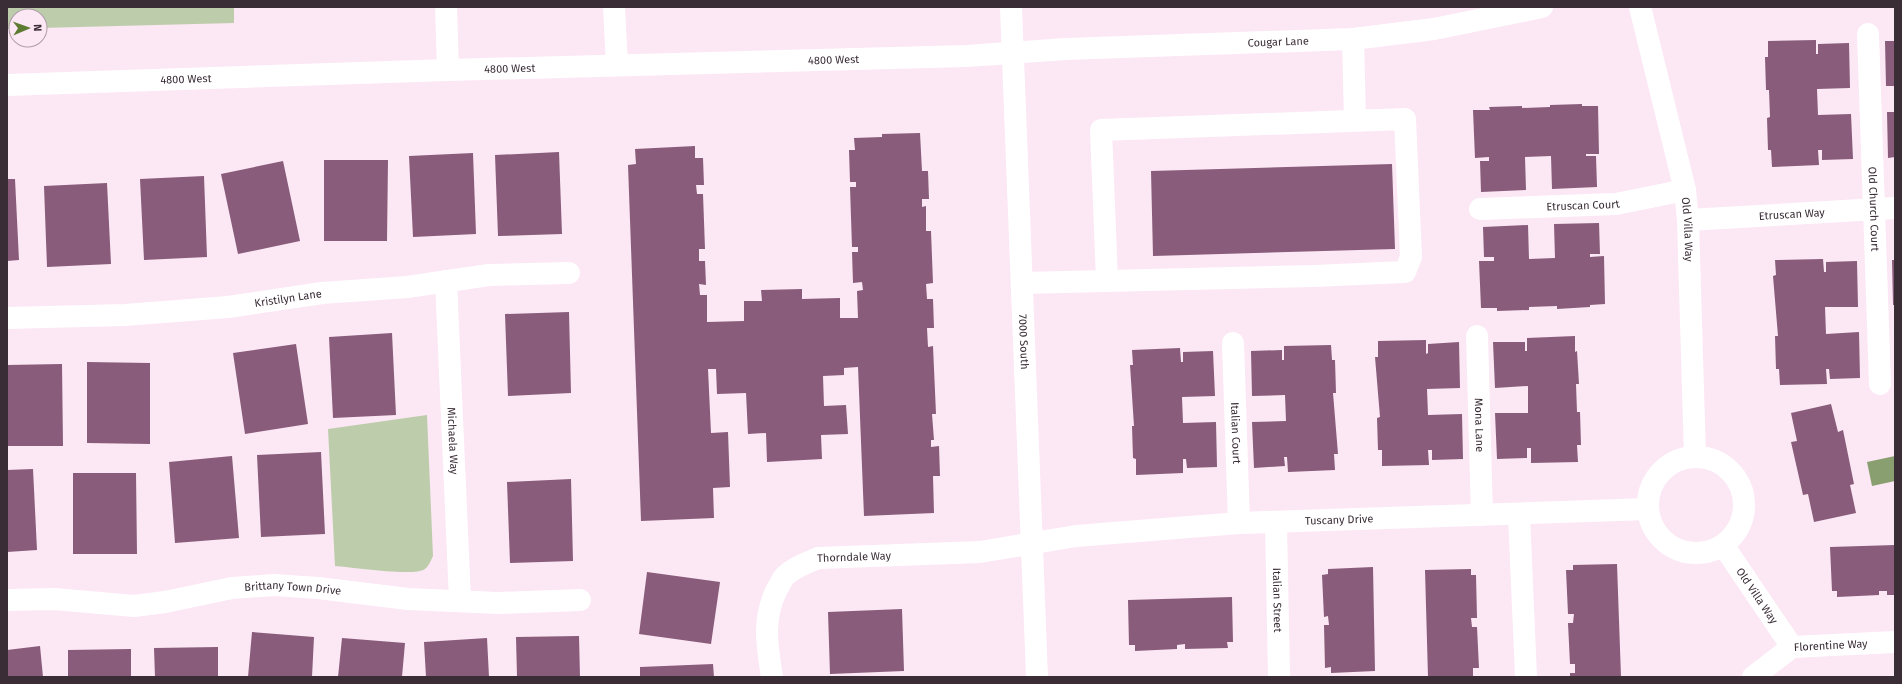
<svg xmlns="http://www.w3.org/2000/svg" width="1902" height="684" font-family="'Fira Sans',sans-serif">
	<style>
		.green { fill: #bdcdab }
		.water { fill: #899f6f }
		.building { fill: #885c7a }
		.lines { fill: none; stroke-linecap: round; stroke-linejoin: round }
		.minor { stroke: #fff; stroke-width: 22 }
		.major { stroke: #fff; stroke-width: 22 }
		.labels { text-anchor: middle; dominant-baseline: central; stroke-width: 4; stroke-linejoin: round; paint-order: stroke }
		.street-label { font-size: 11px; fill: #3a2d36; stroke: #fce7f4 }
	</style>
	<rect width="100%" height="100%" fill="#fce7f4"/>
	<path class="green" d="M7,7H234V23L40,28V16H16V29H7Z
		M427,415L433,556C431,560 429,566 425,569C414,577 351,567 335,566L328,429Z"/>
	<path class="water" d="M1895,456V481L1872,486L1867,462Z"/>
	<path class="building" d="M1816,40V54H1818V44L1849,43L1850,88L1817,89L1818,115L1851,114L1853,159L1822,160V150H1818L1819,165L1772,167L1771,150H1768L1767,118L1770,117L1769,90H1766L1765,57H1768V41Z
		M1885,41H1895V86H1886Z
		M1582,104V106H1598L1599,154H1586V156H1596L1597,187L1552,189L1551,156L1525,157L1526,190L1481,192L1480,161H1489V157L1475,158L1473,110H1490L1489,107L1522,106V108L1550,107V105Z
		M1887,112H1895V157L1888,158Z
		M920,133L922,171H928L929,199H922V207L926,206V231H931L933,283L926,284L927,299H933L934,328H927L928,347L933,346L936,414H932L934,440H931V447L939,446L940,476H933L934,513L864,516L858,367L844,368V375L823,376L824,406L846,405L848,434L821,435L822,459L767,462L766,433L748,434L746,393L717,394L716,369H708L711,433L728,432L730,487L713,488L714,518L641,521L628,165L636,164L635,149L695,146V158H703L704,185H696L697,194H703L705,249H699V261H705L706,285L699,284L700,295H707V322L744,321V301H762L761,290L802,289V299L840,298V318H858L857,291L863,290L862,282L853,283L852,252H858V247H852L850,187H856V182H850L849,150H855L854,138L882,137V134Z
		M559,152L562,234L498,236L495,155Z
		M473,153L476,234L413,237L409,156Z
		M324,160H388L387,241H324Z
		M283,161L300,241L238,254L221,174Z
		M1392,164L1395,249L1153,256L1151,171Z
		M204,176L207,257L144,260L140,179Z
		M7,179H15L19,260L7,261Z
		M107,183L111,264L47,267L44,186Z
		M1599,223L1600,254H1590V257L1604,256L1605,304L1590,305V307L1557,309V306L1529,307V310L1497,311V308H1481L1479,261H1494V257H1484L1483,227L1528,225L1529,259L1555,258L1554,224Z
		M1823,259L1824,272H1826V262L1857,261L1858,307H1825L1826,334L1859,332L1860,378L1830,379L1829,369H1826L1827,384L1780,385L1779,369H1776L1775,336H1778L1773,276L1776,275L1775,260Z
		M1892,260H1895V305H1893Z
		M569,312L571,393L508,396L505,314Z
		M392,333L396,415L333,418L329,337Z
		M1575,336V352L1577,351L1579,384H1576L1577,412H1580L1581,445H1577L1578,462L1531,463V448H1527V458L1497,459L1495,413H1528V386L1495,388L1493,342H1525V351H1527V338Z
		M1426,340V354L1428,353V344L1459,342L1460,388L1427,389L1428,415L1462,414L1463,459L1432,460V450H1428L1429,465L1382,466V450H1378L1377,418L1380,417L1375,357H1378V341Z
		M296,344L308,424L245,434L233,353Z
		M1331,345L1332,360H1335L1336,393H1333L1338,454H1334L1335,470L1288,472L1287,457H1284L1285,466L1254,468L1252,422L1286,421L1285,395L1252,396L1251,351L1282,350V360H1284V346Z
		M1180,348L1181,362H1183V352L1213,351L1215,396L1182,397L1183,423L1216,422L1217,467L1187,468L1186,459H1183V473L1136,475V459L1133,458L1132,426H1134L1130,365H1133L1132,350Z
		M87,362L150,363V444L87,443Z
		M62,364L63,446H7V365Z
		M1831,404L1838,432L1843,430L1854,484L1850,485L1856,513L1814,522L1808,494L1803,495L1791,442L1797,441L1791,413Z
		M321,452L325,534L261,537L257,455Z
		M232,456L239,538L175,543L169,462Z
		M33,469L37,550L7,552V470Z
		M73,473H136L137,554H73Z
		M571,479L573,561L510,563L507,482Z
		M1895,545V595H1887V591H1879V595L1837,597V591H1832L1830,547Z
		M1617,564L1621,677H1570V673H1575V664H1570L1568,623H1573L1574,614H1568L1566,570H1573V565Z
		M1373,567L1375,671L1331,673V667L1325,668L1324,625H1329L1328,616L1324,617L1322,575L1328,574V569Z
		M1471,569V575H1476L1477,618H1471L1472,627H1477L1479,668H1473V677H1428L1425,570Z
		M647,572L720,582L711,644L639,634Z
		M1232,597L1233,642H1227L1228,648L1185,649V644L1177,645V649L1135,651V645H1129L1128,600Z
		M902,609L904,671L830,674L828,612Z
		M252,632L314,637L312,677H248Z
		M579,636L580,677H517L516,637Z
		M342,638L405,643L402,677H338Z
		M487,638L489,677H426L424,642Z
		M40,646L43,677H7V650Z
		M218,647V677H155L154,648Z
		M131,649V677H68V650Z
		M713,664L714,677H640V667Z"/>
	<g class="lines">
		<g class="minor">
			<path d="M446,7L448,70"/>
			<path d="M614,7L617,65"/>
			<path id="s1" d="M1011,7L1037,677"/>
			<path id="s2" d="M1640,7L1685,190L1688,220L1695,457"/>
			<path id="s3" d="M1868,34L1880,384"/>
			<path d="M1353,39L1355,120"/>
			<path id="s4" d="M1480,209L1616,204L1685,190"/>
			<path id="s5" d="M1688,220L1895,208"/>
			<path id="s6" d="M446,281L460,600"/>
			<path d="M1022,283L1314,276L1405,272L1411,257L1405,119L1101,130L1107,280"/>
			<path id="s7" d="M7,318L125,315L228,307L322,293L407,287L489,275L569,273"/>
			<path id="s8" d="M1477,336L1482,515"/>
			<path id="s9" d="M1233,343L1239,523"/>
			<circle cx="1696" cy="505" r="48"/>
			<path d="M1519,514L1526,677"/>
			<path id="s10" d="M1276,522L1279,677"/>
			<path id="s11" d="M1723,545L1792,647"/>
			<path id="s12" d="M7,600L54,599L134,606L165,602L232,588L274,585L318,588L408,599L498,603L580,600"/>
			<path id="s13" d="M772,677C767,645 762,619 777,589C780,585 782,579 785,576C794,567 807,563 818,558L980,552L1076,536L1239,523L1648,509"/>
			<path id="s14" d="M1753,677L1792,647L1895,642"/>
		</g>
		<path class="major" id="s15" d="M7,85L448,70L967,56L1066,49L1353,39L1434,29L1542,7"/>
	</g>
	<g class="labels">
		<g class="street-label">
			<text stroke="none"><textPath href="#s15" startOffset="1272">Cougar Lane</textPath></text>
			<text stroke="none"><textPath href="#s15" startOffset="827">4800 West</textPath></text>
			<text stroke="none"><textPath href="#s15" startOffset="503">4800 West</textPath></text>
			<text stroke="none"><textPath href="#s15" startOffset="179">4800 West</textPath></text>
			<text stroke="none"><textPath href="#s4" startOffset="103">Etruscan Court</textPath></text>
			<text stroke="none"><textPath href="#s3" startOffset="175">Old Church Court</textPath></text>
			<text stroke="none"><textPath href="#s5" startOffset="104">Etruscan Way</textPath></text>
			<text stroke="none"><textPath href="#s2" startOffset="228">Old Villa Way</textPath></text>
			<text stroke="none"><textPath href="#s7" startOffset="282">Kristilyn Lane</textPath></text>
			<text stroke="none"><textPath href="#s1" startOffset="335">7000 South</textPath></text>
			<text stroke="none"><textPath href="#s8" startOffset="89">Mona Lane</textPath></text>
			<text stroke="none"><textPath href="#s9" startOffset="90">Italian Court</textPath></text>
			<text stroke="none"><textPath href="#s6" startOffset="160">Michaela Way</textPath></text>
			<text stroke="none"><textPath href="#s13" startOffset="666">Tuscany Drive</textPath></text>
			<text stroke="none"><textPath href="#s13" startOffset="179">Thorndale Way</textPath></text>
			<text stroke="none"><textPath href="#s12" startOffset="288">Brittany Town Drive</textPath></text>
			<text stroke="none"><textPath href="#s11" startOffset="61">Old Villa Way</textPath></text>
			<text stroke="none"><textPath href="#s10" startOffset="78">Italian Street</textPath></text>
			<text stroke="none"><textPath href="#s14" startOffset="88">Florentine Way</textPath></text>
		</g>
	</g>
	<rect width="1902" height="684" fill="none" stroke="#3a2d36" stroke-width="16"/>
	<g transform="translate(28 28) rotate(88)"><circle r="19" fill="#fce7f4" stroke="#ae9da8"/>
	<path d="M0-3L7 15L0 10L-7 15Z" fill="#5e7c31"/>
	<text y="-6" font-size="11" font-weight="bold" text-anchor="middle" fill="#3a2d36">N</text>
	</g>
</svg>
